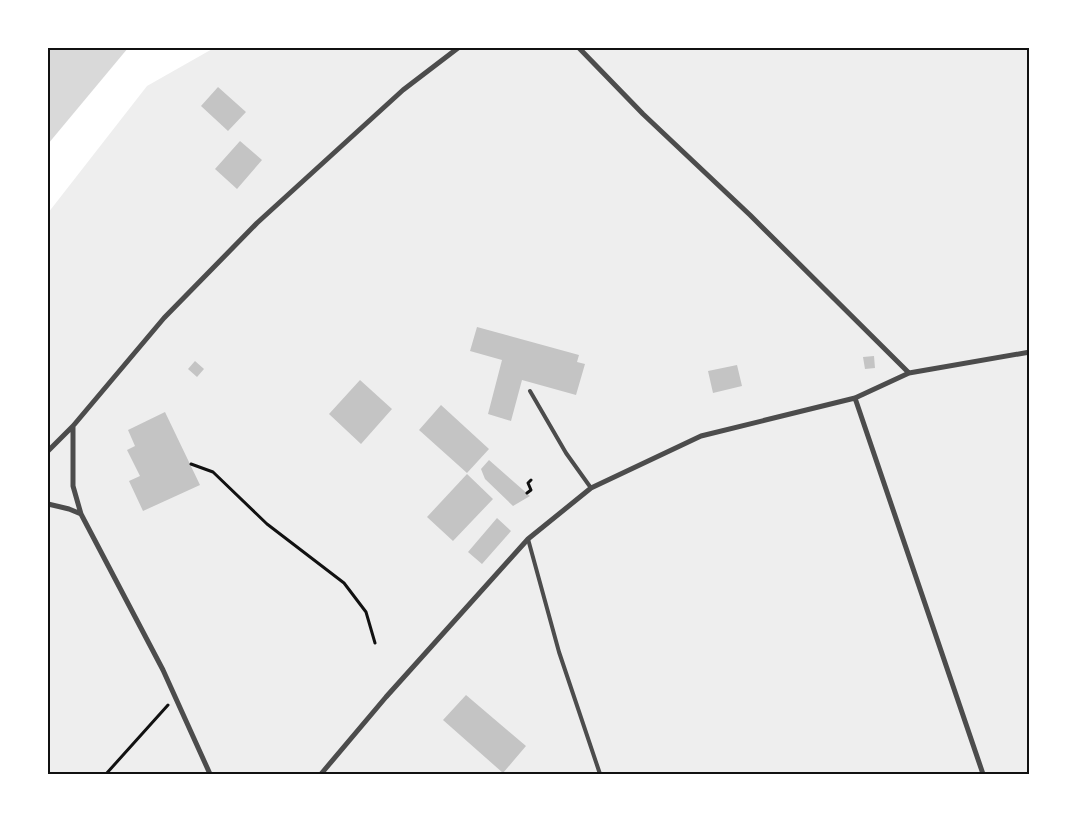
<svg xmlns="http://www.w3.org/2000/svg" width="1077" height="822" font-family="Lato,sans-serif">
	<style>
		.green { fill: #eee }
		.water { fill: #d9d9d9 }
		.building { fill: #c4c4c4 }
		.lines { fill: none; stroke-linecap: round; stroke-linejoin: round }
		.path { stroke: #111; stroke-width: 3 }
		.service { stroke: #4c4c4c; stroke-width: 4 }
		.minor { stroke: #4c4c4c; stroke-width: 5 }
		.neatline { fill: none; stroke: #111; stroke-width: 2 }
	</style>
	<rect width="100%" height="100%" fill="#fff"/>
	<path class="green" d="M214,48H1029V774H48V213L147,86Z"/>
	<path class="water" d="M48,48H128L48,144Z"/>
	<path class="building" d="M218,87L246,112L228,131L201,106Z
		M240,141L262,160L237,189L215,169Z
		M477,327L579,355L577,362L585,364L576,395L522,380L511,421L488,414L502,360L470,351Z
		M874,356L875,368L865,369L863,357Z
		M195,361L204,369L197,377L188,369Z
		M737,365L742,386L713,393L708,371Z
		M360,380L392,409L361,444L329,414Z
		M441,405L489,449L467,473L419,430Z
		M165,412L200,485L143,511L129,481L140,476L127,450L135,446L128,430Z
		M489,460L530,496L513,506L485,479L481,469Z
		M467,474L493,499L453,541L427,517Z
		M497,518L511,531L482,564L468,552Z
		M466,695L526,746L503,773L443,720Z"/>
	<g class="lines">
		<path class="path" d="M191,464L213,472L267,524L344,583L366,612L375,643
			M527,493L531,490L528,483L531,480
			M106,774L168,705"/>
		<path class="service" d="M530,391L566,453L591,488
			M528,539L559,652L600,774"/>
		<path class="minor" d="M579,48L643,114L750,215L909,373
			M855,398L983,774
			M73,426V486L81,514L163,670L210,774
			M48,451L73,426L164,318L257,223L403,90L458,48
			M48,504L69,509L81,514
			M321,774L386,697L528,539L591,488L701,436L855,398L909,373L1030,352"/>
	</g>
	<rect width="1077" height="822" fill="none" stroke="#ffffff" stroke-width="98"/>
	<rect x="49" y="49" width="979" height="724" class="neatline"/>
</svg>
